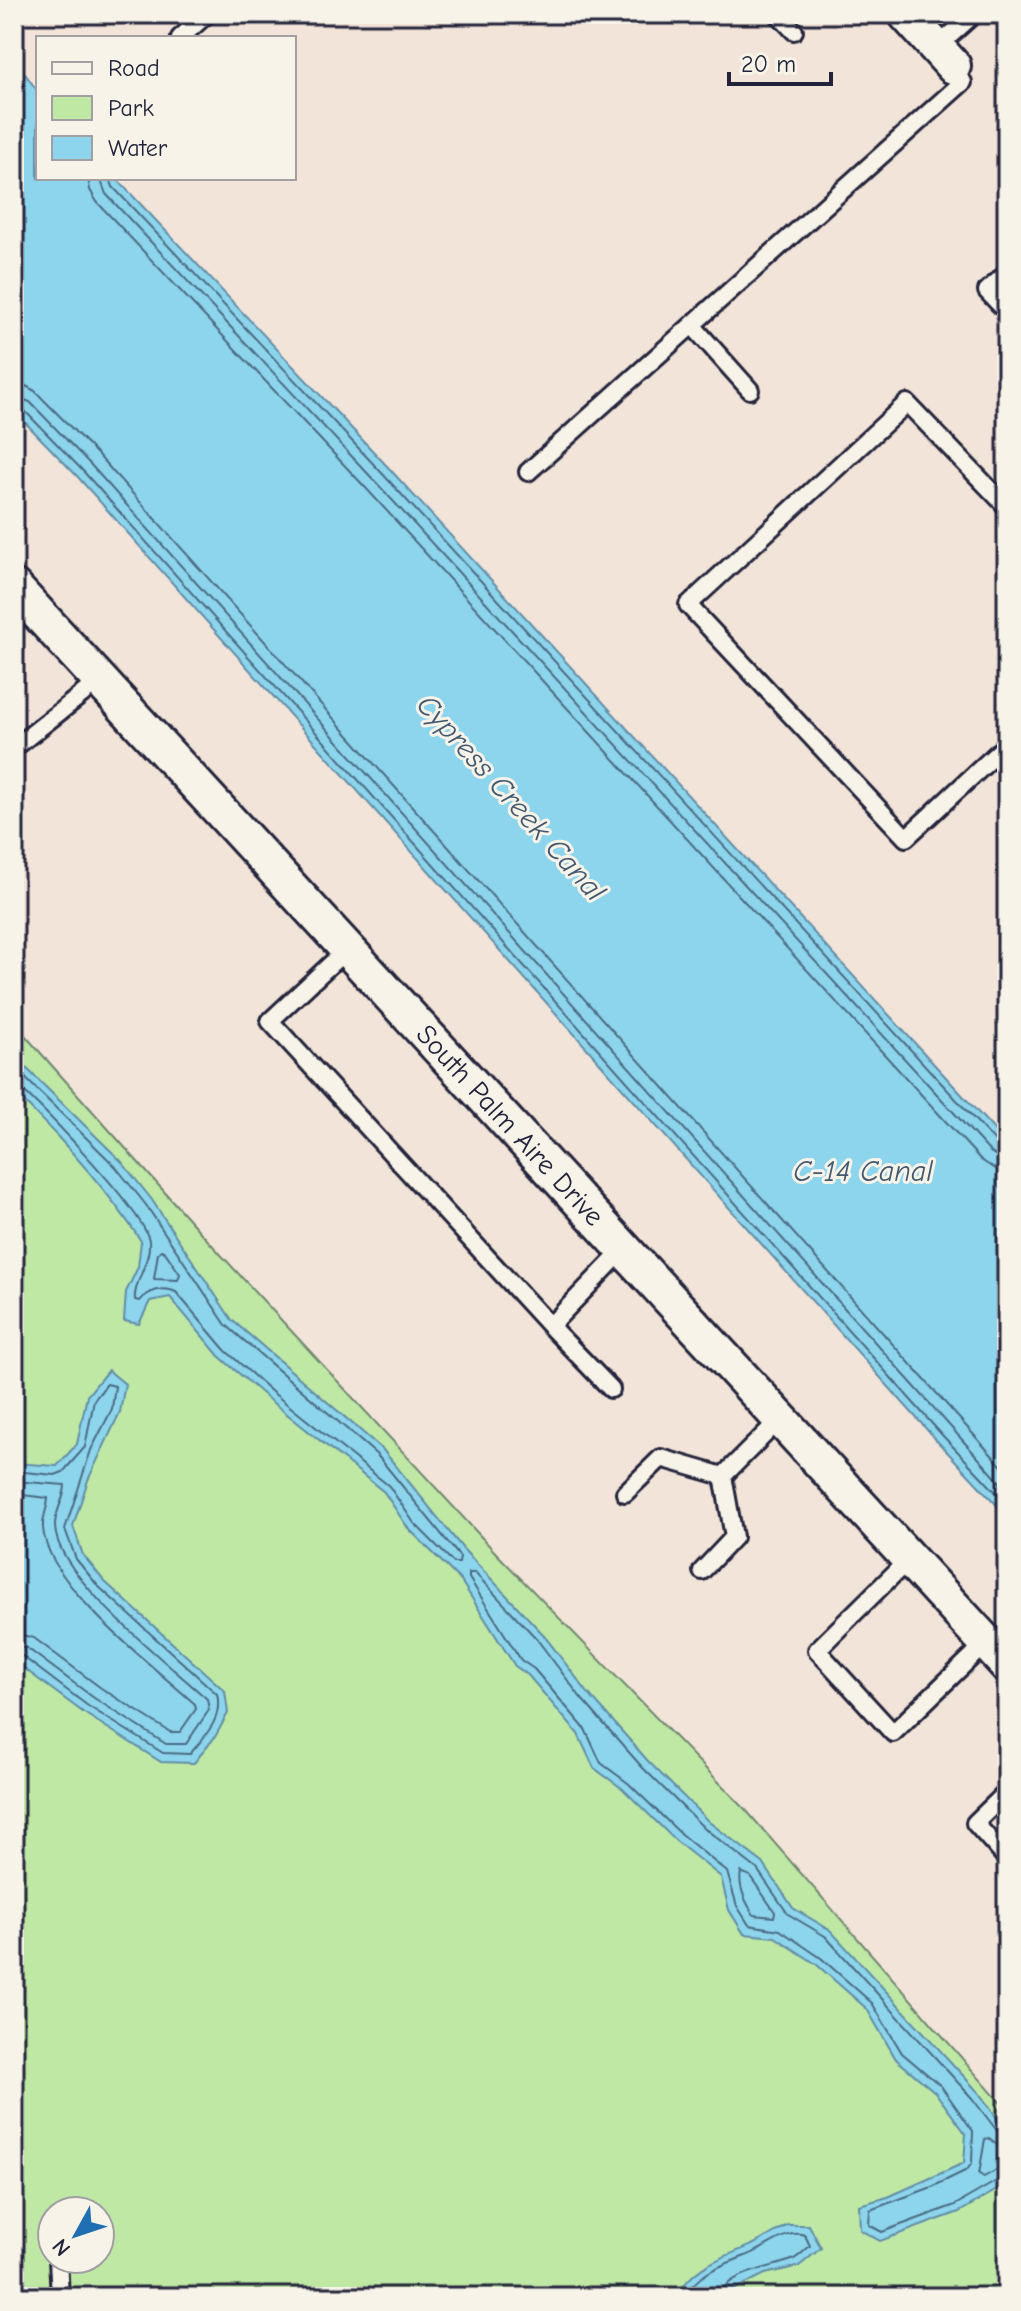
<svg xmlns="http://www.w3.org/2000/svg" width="1021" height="2311" font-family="'Comic Neue',sans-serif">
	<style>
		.green { fill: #bee8a4; stroke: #708570; stroke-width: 2; fill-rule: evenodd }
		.water { fill: #8cd5ed; stroke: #628da6; stroke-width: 2 }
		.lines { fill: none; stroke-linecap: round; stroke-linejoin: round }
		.shore { stroke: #4c6a82; stroke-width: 2 }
		.service-casing { stroke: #22223b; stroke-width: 22 }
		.minor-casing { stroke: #22223b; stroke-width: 40 }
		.service { stroke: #f7f3e8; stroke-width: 16 }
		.minor { stroke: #f7f3e8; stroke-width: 34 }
		.labels { text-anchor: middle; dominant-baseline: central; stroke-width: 6; stroke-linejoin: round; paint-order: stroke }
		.street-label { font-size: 28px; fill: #22223b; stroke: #f7f3e8 }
		.water-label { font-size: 30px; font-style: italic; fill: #425870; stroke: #f7f3e8 }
	</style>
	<rect width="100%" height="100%" fill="#f2e4d8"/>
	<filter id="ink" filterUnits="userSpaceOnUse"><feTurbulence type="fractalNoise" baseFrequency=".0125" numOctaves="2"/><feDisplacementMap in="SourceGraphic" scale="16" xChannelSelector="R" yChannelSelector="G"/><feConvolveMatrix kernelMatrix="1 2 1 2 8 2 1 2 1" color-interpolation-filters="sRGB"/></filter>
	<g filter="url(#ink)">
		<path class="green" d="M14,1023L201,1233L496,1553L745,1809L1007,2110V2297H14ZM52,2211H100V2259H52Z"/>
		<path class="water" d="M14,58L38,92V178H116L386,465L1007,1144V1516L937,1441L77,476L14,411Z
			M14,1056L121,1161L152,1200L232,1320L383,1450L464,1550L542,1633L588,1693L648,1761L709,1822L763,1863L793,1908L830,1930L979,2093L1007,2132V2184L959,2212L880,2241L860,2230L859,2205L888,2197L964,2163L966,2134L935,2092L896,2059L867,2009L816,1964L775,1937L744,1934L729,1910L721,1877L676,1841L623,1789L594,1768L578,1734L528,1675L515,1666L461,1581L408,1528L384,1492L267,1398L219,1356L170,1297L150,1301L139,1324L124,1321L126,1292L138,1267L141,1241C105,1186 61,1138 14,1092Z
			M108,1370L125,1384L120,1412L88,1480L73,1526L83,1555L104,1581L225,1691L228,1713L215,1737L194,1763L161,1762L84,1713L14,1661V1463L57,1466L77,1444L87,1396Z
			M788,2225H809L821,2248L799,2266L765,2274L731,2291L725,2297H677C692,2265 723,2258 754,2244C765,2238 777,2231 788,2225Z"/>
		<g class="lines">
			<path class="shore" d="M88,178L90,190L97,202L364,486L981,1160L993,1168L1007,1170
				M100,178L106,194L372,478L990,1152L998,1157L1007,1158
				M110,178L113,187L380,471L998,1145L1007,1148
				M14,384L24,385L35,391L99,456L1007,1472
				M14,396L30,402L90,464L1007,1490
				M14,406L23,409L83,471L943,1436L1007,1504
				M14,1067L115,1166L146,1205L226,1325L377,1455L460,1557L459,1563H454L414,1523L389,1486L272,1392L225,1350L176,1292C164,1286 147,1291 140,1301L135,1300C133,1283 151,1262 149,1241C146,1214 46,1112 23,1090L14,1087
				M161,1250L165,1252L180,1274L178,1280L154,1279L158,1253Z
				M14,1471L55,1475L63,1472L85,1447L94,1400L107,1384L115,1386L112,1409L91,1450L65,1529L76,1559L98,1586L217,1694C223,1719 205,1736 190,1754L163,1753L88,1706L22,1656L14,1655
				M14,1481L65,1485C65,1499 54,1512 55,1527C57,1578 169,1664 207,1699L209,1710L186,1744H166L94,1698L27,1648L14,1645
				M14,1494L48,1498C48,1508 42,1517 43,1528C47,1586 152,1665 195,1704L196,1709L180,1732H170L101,1688L34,1638L14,1633
				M741,1872L750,1876L775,1912L774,1917L754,1915C746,1903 738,1886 741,1872Z
				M1007,2135L998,2132L972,2098L825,1936L788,1914L757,1869L704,1828L642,1767L581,1698L536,1638L475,1573H469V1578L521,1660L534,1669L585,1729L601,1763L628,1783L682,1835L727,1872L737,1906L749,1925L780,1930L821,1958L872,2003L902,2053L941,2086L973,2131L972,2163L967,2170L932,2187L870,2210L869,2225L882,2232L955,2205L1000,2179L1007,2178
				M1007,2145L997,2144L989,2138L985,2139L979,2174L984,2177L998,2169L1007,2168
				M685,2297C699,2268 733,2263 759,2250C774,2242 788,2230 805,2235L810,2246C805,2250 800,2256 794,2259C775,2268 724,2272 720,2297"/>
			<defs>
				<path id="service" d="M778,14L794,31
					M180,38L207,14
					M936,48L974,14
					M1007,273L987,291L1007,312
					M692,325L750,390
					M528,472L963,82
					M1007,507L907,403L688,605L906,838L1007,744
					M14,748L100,680
					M347,949L270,1021L550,1326L624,1249
					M550,1326L611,1389
					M625,1493L661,1458L723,1476
					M909,1559L817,1650L893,1733L986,1643
					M702,1571L734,1537L723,1476L780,1419
					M1007,1792L975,1823L1007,1859
					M58,2259L60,2297"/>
				<g id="minor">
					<path d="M906,14L953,66"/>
					<path id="s1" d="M14,587L1007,1665"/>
				</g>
			</defs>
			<use href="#service" class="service-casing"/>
			<use href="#minor" class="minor-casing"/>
			<use href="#service" class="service"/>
			<use href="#minor" class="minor"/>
		</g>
	</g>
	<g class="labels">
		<g class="street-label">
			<text stroke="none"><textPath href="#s1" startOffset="732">South Palm Aire Drive</textPath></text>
		</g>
		<g class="water-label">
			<text transform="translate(511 798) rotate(48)">Cypress Creek Canal</text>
			<text x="863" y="1171">C-14 Canal</text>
		</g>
	</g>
	<rect width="1021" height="2311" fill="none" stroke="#f7f3e8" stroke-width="48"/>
	<rect x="24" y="24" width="973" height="2263" fill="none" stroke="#22223b" stroke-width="3" filter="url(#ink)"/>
	<rect x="36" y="36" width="260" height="144" fill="#f7f3e8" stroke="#a29fa3" stroke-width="2"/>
	<rect x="52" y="62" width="40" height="12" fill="#f7f3e8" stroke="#a29fa3" stroke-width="2"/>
	<text x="108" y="76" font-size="24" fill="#22223b">Road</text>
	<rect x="52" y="96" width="40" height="24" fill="#bee8a4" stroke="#a29fa3" stroke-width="2"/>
	<text x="108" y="116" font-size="24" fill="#22223b">Park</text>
	<rect x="52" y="136" width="40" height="24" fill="#8cd5ed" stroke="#a29fa3" stroke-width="2"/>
	<text x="108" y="156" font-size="24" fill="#22223b">Water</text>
	<g transform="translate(76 2235) rotate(230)"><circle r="38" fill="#f7f3e8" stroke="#a29fa3" stroke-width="2"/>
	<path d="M0-6L14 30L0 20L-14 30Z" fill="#1f6fb2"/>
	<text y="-12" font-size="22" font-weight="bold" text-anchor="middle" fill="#22223b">N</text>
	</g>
	<path d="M729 72v12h102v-12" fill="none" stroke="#22223b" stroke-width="4"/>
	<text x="741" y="72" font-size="24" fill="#22223b" stroke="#f7f3e8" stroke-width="6" paint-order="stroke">20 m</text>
</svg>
